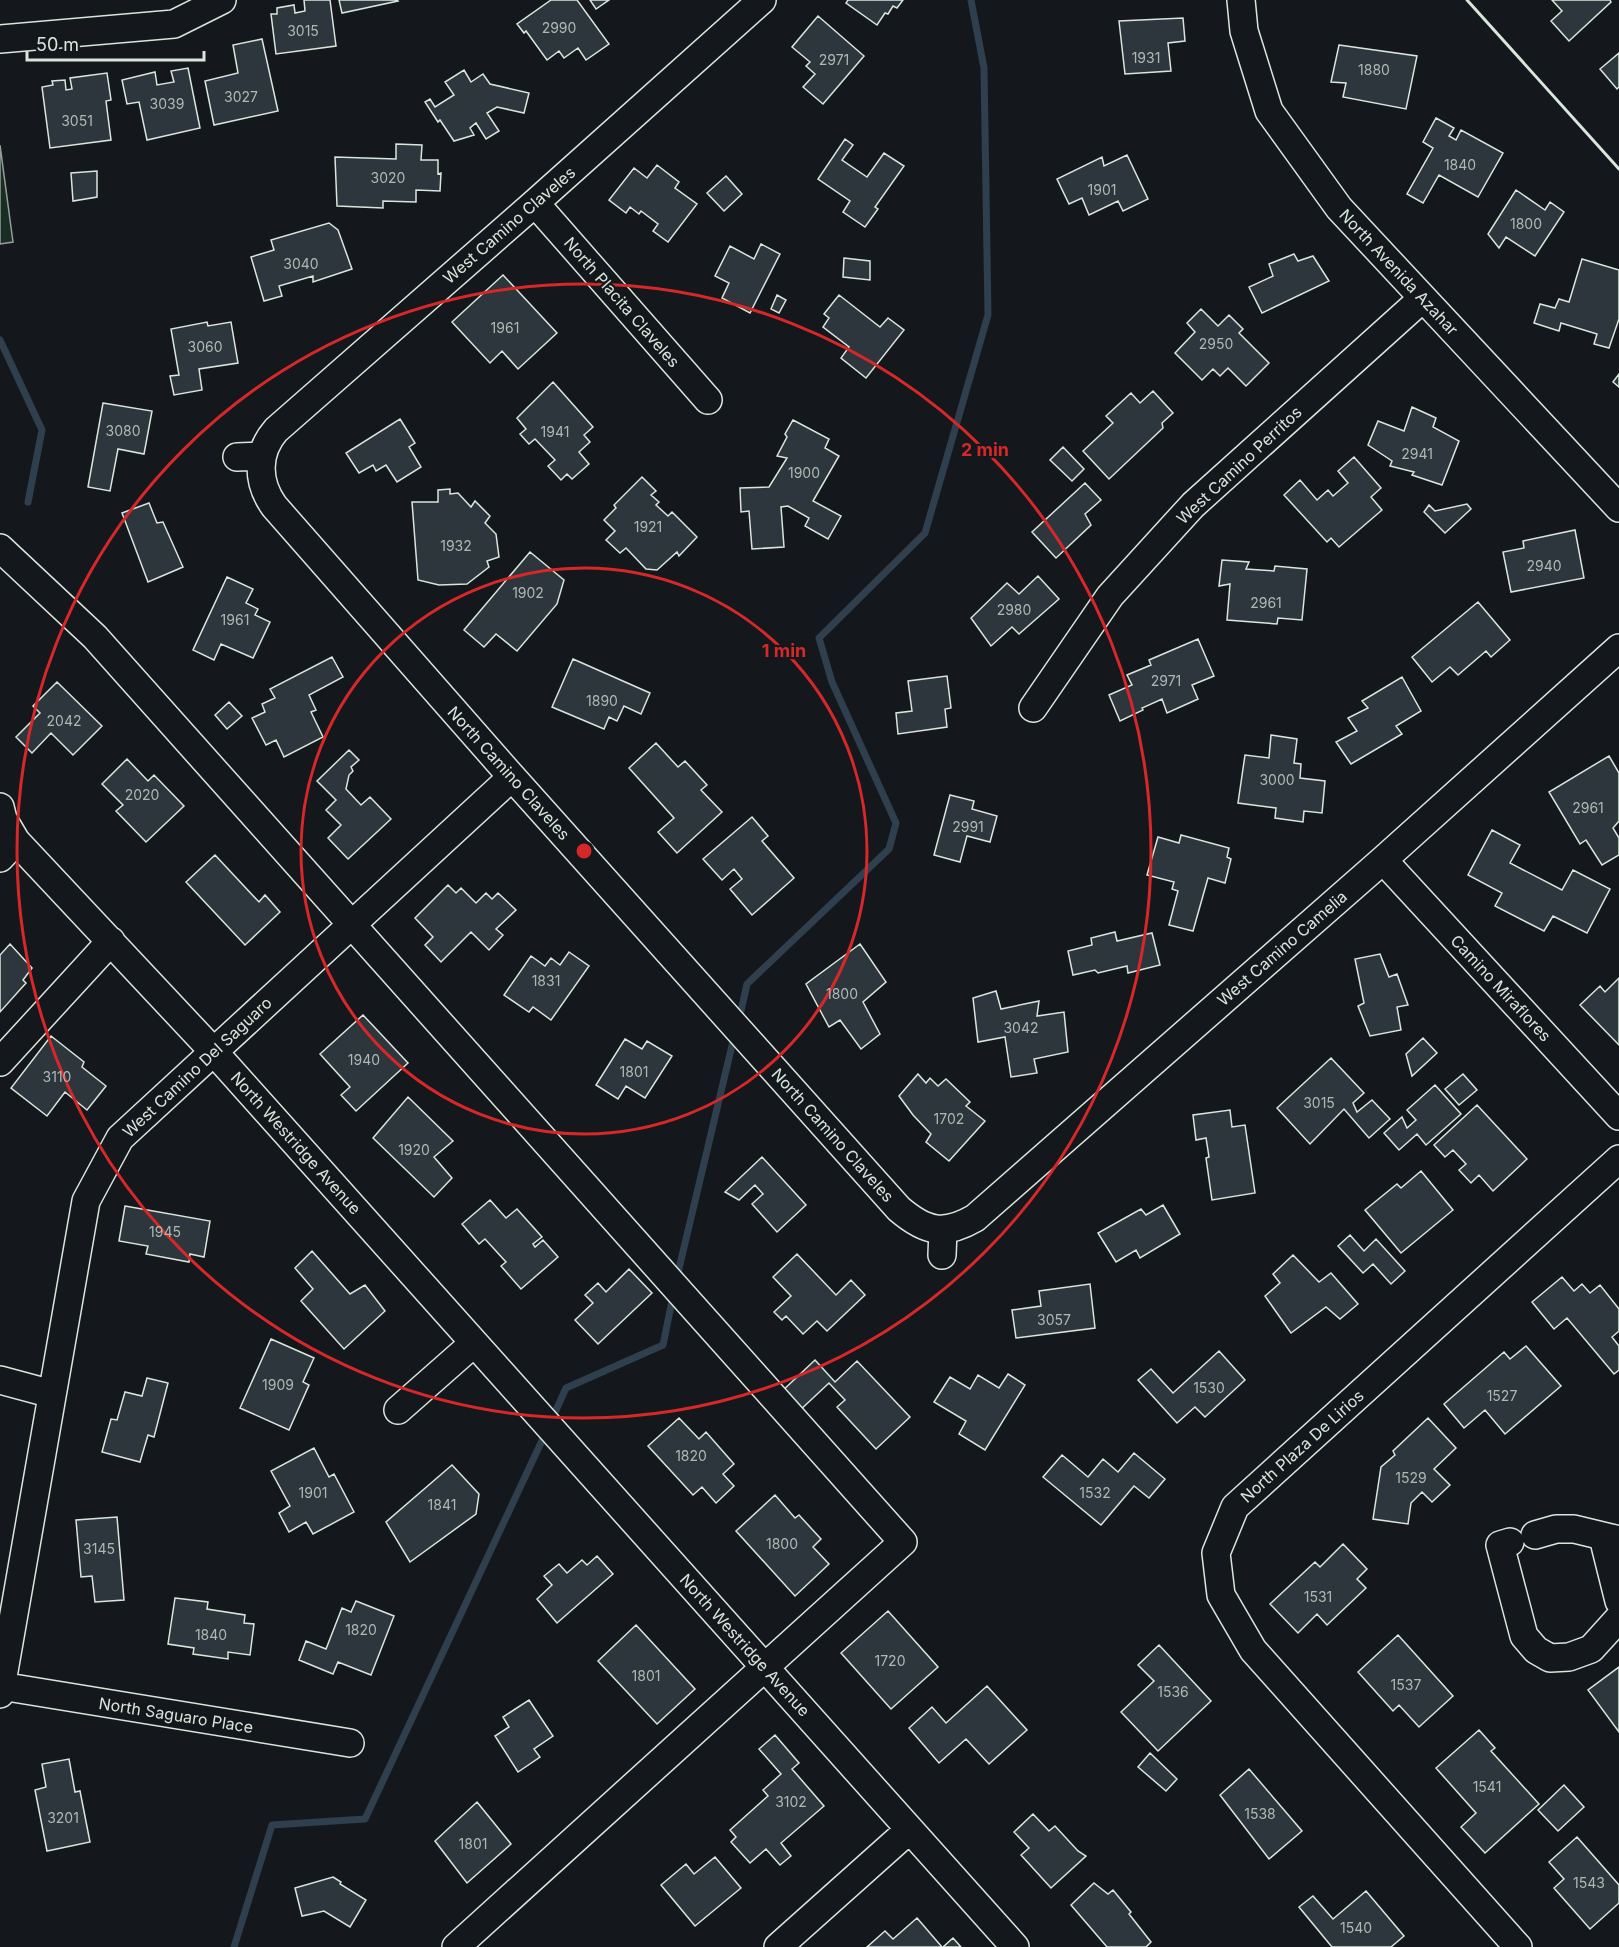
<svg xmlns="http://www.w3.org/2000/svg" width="1619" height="1947" font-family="Inter,sans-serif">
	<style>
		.green { fill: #1a2d24; stroke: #939e99; stroke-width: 1.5 }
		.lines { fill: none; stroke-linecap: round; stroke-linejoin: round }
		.stream { stroke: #2f3f4d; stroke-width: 7 }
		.building { fill: #2c363c; stroke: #d8e6dc; stroke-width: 1.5 }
		.minor-casing { stroke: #d8e6dc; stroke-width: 30 }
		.minor { stroke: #14181c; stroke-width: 27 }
		.wall { stroke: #d8e6dc; stroke-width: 3 }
		.ring { fill: none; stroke: #d62828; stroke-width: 3 }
		.labels { text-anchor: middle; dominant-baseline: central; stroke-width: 4.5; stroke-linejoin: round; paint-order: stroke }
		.number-label { font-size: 14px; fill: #adbab4 }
		.street-label { font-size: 16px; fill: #d8e6dc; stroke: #14181c }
		.centre { fill: #d62828; stroke: #14181c; stroke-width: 3 }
		.ring-label { font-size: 18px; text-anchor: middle; font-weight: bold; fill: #d62828; stroke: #14181c; stroke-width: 4.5; stroke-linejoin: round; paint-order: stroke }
	</style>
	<rect width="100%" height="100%" fill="#14181c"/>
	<path class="green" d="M0,145L13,242L0,244Z"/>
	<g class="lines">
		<path class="stream" d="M0,340L42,430L28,502
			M739,1020L747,984L889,849L896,823L832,682L819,638L925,533L988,315L984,68L971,0
			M677,1277L734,1037
			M552,1419L566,1388L663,1345L673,1296
			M234,1947L272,1825L365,1819L546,1432"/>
	</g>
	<path class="building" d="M304,0H330L336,46L276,54L271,14H277V8L294,5L295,13L305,11Z
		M339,0H397L398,1L342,13Z
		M551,0H577L609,44L586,60L578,48L564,58L559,51L547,60L526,31L524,33L517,24Z
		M590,0H609L596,9Z
		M848,0H903L897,8L893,6L888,14L885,13L877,25L846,3Z
		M1552,0H1610L1611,2L1569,41L1551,21L1562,11Z
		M818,16L864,56L823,104L803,87L815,74L806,66L810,62L792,47Z
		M1183,18L1185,41L1168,43L1171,71L1125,74L1119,21Z
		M262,39L278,111L214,125L205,81L238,73L233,45Z
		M1339,45L1417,56L1406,109L1343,97L1346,83L1331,82Z
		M1619,53V87L1617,89L1600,69Z
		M188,68L200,128L147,140L139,102L127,104L122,80L155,72L157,85L174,82L171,71Z
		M464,70L471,82L483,74L490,84L529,93L524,113L497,107L487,113L499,131L486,139L476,123L470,128L474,135L454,141L440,120L438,122L425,102L430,99L435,107L454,95L445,82Z
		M107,73L111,100L106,101L111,140L50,148L42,87L53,85L52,81L65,80L66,90L72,89L70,78Z
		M1436,118L1454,128L1449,136L1456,140L1461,130L1503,153L1478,197L1439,175L1423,203L1407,194L1433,148L1423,142Z
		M845,139L853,145L842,160L867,177L884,153L904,166L875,207L878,209L865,227L843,212L850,201L818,179Z
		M396,144L422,145L421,160H438V174L441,173L440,191L416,190V202L383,201V208L337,206L335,157L396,159Z
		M1127,155L1148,199L1123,211L1118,201L1089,215L1082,198L1069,204L1057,179L1102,157L1104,166Z
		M657,165L679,182L675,188L697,204L668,242L653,231L658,224L641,211L639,214L630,207L626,213L609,200L634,168L647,178Z
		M97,171V197L73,201L71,173Z
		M726,176L742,194L724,211L707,193Z
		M1516,190L1545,210L1550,202L1564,212L1535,256L1506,237L1499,248L1488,234Z
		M329,223L338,230L352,269L313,282V276L279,286L282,296L264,301L251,257L274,250L271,240Z
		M761,244L780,254L750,313L722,298L729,283L715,276L730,246L754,259Z
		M1294,254L1298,261L1313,256L1329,281L1262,313L1249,287L1273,276L1269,264Z
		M844,258L870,261V280L843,277Z
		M1582,259L1619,270V319L1609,348L1594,344L1597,334L1561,323L1559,331L1534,323L1540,304L1555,308L1559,299L1569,302Z
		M503,275L557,333L518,369L502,351L490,363L452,322Z
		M777,295L786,300L779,313L771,309Z
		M839,295L880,327L888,318L904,330L866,378L841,358L849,347L823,327L829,318L824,314Z
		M1201,309L1218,326L1229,315L1243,329L1239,333L1269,363L1246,386L1228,368L1220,376L1213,369L1202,380L1175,353L1195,332L1187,323Z
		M207,322L208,326L231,322L238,363L199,369L202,390L174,395L170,376L179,375L171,329Z
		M1619,374V387L1613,382Z
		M553,382L593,427L584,435L590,442L579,452L589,464L572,479L567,474L561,480L548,466L555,460L535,439L529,444L520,434L526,429L517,418Z
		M1153,391L1173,413L1162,423L1163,428L1109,479L1083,451L1113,423L1106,416L1131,393L1140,403Z
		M103,403L152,411L144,454L118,449L110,491L88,487Z
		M1412,407L1436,418L1433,427L1459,441L1442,485L1412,475L1414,472L1390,466L1392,461L1368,445L1378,421L1404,431Z
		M400,419L415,443L409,447L421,467L397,482L386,465L376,471L373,465L359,473L346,453Z
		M793,420L829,439L825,448L839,456L813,501L841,516L828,539L805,526L809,518L788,506L781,507L784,547L752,549L749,511L741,512L740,488L769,487L787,458L777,456L787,437L785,434Z
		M1063,447L1084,469L1072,481L1050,460Z
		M1354,457L1381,488L1371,497L1382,510L1339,547L1331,538L1327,542L1284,495L1300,480L1317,500L1328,490L1333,496L1348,483L1338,471Z
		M642,477L656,491L651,495L659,502L656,505L668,516L672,512L697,537L679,556L677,552L657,570L646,569L626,548L620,553L606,540L615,531L604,520L616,508L614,505Z
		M1085,483L1101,500L1085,514L1091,525L1056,558L1032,532Z
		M450,489V494L458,493L471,507L475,501L490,516L485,523L496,534L499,557L487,561L489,567L467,584L439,585L418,580L412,502H438V490Z
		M149,503L157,523L163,522L183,567L148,582L122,513Z
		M1467,504L1471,509L1445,533L1424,512L1429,505L1435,511Z
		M1575,530L1584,578L1511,592L1503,552L1524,548L1523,541Z
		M530,552L564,580L557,604L517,651L496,634L484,647L464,630Z
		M1222,560L1249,562L1246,569L1274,571L1275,566L1307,569L1302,620L1278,618L1277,624L1227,620L1230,584L1219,586Z
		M1038,576L1059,599L1019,634L1012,627L991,646L971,618L1007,583L1019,594Z
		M227,577L253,589L246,603L258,609L255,615L270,622L253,658L221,644L214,660L193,650Z
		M1478,602L1510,640L1491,657L1486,651L1458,675L1450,667L1432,682L1412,657Z
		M1198,639L1214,676L1192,685L1198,699L1167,713L1162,699L1142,708L1143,710L1120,721L1109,695L1132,685L1127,675L1151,665L1149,660Z
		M332,657L343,677L309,695L316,710L311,712L323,737L284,757L276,740L266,745L252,718L265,712L262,704L275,698L270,689Z
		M573,659L650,693L641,714L624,706L617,721L609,717L604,729L552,707Z
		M947,676L951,708L945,709L947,727L898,734L896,713L912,711L908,681Z
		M1402,677L1421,711L1396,726L1402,734L1351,764L1336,742L1357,731L1348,718L1368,708L1362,701Z
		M57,682L102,726L73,755L51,733L32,753L16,737L40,713L33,706Z
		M229,702L242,716L227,729L215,715Z
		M1271,735L1297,739L1294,763L1301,764L1300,778L1325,781L1322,813L1304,811L1303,822L1275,818L1276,808L1238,803L1245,755L1269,758Z
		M656,743L678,767L685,761L707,785L701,790L722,812L677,853L658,832L674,818L629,768Z
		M349,750L359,760L351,767L353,771L349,775L346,789L361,805L370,797L391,819L348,859L328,838L341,825L326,810L336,800L317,781Z
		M1609,756L1619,773V821L1613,828L1619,838V855L1602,865L1586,840L1580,844L1549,792Z
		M127,759L148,781L154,775L184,806L146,842L116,811L123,805L102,784Z
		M950,795L974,801L972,809L997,816L990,842L967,836L960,862L934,855Z
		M752,817L768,836L762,841L794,878L752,915L730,889L742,879L734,869L722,880L703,859Z
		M1492,830L1520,845L1510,863L1562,890L1573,870L1610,889L1587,933L1553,916L1544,931L1495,906L1502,893L1468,875Z
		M1181,835L1229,848L1227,857L1231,859L1225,883L1208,878L1193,931L1169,925L1178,891L1172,889L1174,882L1147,875L1158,837L1179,843Z
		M215,855L259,902L265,895L280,912L245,945L186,882Z
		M448,885L456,893L461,888L476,903L486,893L492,899L498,893L516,910L496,929L503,935L489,950L471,932L441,962L425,945L433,937L415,918Z
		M1115,932L1117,941L1152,933L1160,965L1128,973L1127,966L1098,973L1095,970L1073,975L1068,951L1092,945L1091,938Z
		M10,944L32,968L23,980L26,983L0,1012V955Z
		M860,944L886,982L863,1002L880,1034L861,1049L840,1020L829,1027L806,984Z
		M569,952L589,966L551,1020L533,1007L529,1012L504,995L531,956L545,966L551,958L560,965Z
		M1380,954L1389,977L1397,974L1408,1005L1397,1007L1401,1030L1370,1036L1358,1006L1364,1003L1355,959Z
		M1619,978V1045L1580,1005L1600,986L1605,992Z
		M996,991L1001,1009L1039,1001L1037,1016L1064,1012L1068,1052L1034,1059L1037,1073L1011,1077L1005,1037L978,1042L973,998Z
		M363,1015L408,1063L356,1111L341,1095L350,1087L320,1054Z
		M51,1036L84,1062L82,1067L106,1086L87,1110L65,1092L47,1116L11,1088Z
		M1423,1038L1437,1053L1412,1076L1406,1054Z
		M625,1039L642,1049L647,1041L672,1056L645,1098L626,1086L618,1099L596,1085Z
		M1331,1058L1364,1093L1353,1103L1357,1112L1372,1100L1390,1119L1369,1138L1344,1109L1310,1144L1277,1108Z
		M918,1074L926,1083L930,1078L938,1086L946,1079L970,1102L966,1106L985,1121L949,1161L926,1142L931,1134L913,1115L899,1096Z
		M1463,1074L1477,1090L1459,1105L1445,1089Z
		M1435,1085L1461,1114L1426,1145L1417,1134L1399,1150L1384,1133L1402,1117L1407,1128L1416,1120L1407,1110Z
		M408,1097L453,1141L434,1157L452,1178L434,1197L373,1138Z
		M1477,1105L1527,1159L1493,1191L1479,1175L1471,1183L1459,1170L1466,1164L1453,1150L1445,1157L1434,1145Z
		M1230,1110L1232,1127L1245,1125L1255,1193L1212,1200L1206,1158L1209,1157L1206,1138L1196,1140L1193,1115Z
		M762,1157L806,1205L777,1232L752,1204L763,1194L755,1185L739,1200L725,1192Z
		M1421,1171L1453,1210L1401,1253L1365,1210L1397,1184L1401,1188Z
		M490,1200L506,1218L517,1209L542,1237L533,1244L535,1247L543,1240L558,1257L521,1289L501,1266L506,1262L485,1239L479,1244L462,1224Z
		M1163,1205L1180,1234L1140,1258L1136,1250L1116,1262L1098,1233L1141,1209L1146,1215Z
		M125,1206L210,1221L204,1257L190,1254L189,1262L146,1254L148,1246L119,1241Z
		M1350,1235L1364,1251L1376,1239L1405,1271L1391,1284L1373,1264L1363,1273L1338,1246Z
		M312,1251L350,1294L365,1285L385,1311L344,1349L301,1301L313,1289L295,1268Z
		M797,1254L836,1295L851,1280L865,1295L827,1331L817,1321L803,1334L786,1316L782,1320L774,1312L791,1296L773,1277Z
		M1293,1255L1319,1282L1331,1273L1358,1304L1340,1319L1326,1307L1291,1333L1265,1296L1280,1283L1273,1274Z
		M629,1269L652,1293L598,1344L575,1320L593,1303L585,1295L598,1283L606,1292Z
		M1562,1277L1574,1291L1582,1284L1590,1293L1600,1285L1619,1309V1331L1612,1337L1619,1346V1370L1614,1374L1567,1318L1554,1329L1532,1302Z
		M1090,1284L1095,1328L1016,1338L1012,1310L1041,1306L1039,1291Z
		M271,1339L314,1358L303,1382L309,1385L289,1430L240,1408Z
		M1526,1346L1561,1386L1505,1434L1485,1410L1464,1428L1444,1404L1504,1352L1510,1359Z
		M1219,1351L1245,1380L1205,1417L1195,1407L1177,1423L1138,1380L1151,1369L1173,1393Z
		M815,1360L835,1382L857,1361L910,1417L876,1449L837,1407L845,1400L829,1383L797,1413L779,1394Z
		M1008,1374L1025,1385L985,1450L959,1434L966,1421L934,1402L950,1377L970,1389L978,1375L999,1388Z
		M147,1378L168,1383L154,1437L148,1435L140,1462L102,1452L111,1419L117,1420L125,1392L142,1396Z
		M679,1418L699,1439L706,1432L734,1464L723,1474L734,1486L716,1503L702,1487L693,1495L648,1446Z
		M1428,1418L1456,1448L1434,1469L1450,1485L1432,1502L1422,1492L1411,1503L1408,1524L1373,1519L1381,1467L1395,1455L1393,1451Z
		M314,1448L329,1477L334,1474L354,1512L313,1534L306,1522L289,1532L279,1513L290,1506L271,1471Z
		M1134,1453L1165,1479L1149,1498L1134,1486L1101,1525L1043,1477L1062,1455L1088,1477L1103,1459L1118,1472Z
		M452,1465L479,1494L476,1514L410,1562L386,1522Z
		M775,1495L795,1518L799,1515L821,1539L813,1547L829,1564L795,1596L736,1531Z
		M117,1517L124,1600L95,1602L92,1576L81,1577L76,1520Z
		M1343,1544L1367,1569L1357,1579L1366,1588L1327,1625L1317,1614L1298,1633L1270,1604L1315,1562L1320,1567Z
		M597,1556L613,1574L557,1623L537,1599L552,1585L544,1576L559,1564L567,1573L582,1560L587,1565Z
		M175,1598L208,1602L207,1609L245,1615L244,1623L254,1624L250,1655L228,1652V1659L193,1654L194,1648L168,1644Z
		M356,1601L394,1616L371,1675L338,1662L333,1674L299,1660L306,1641L326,1649L342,1608L351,1612Z
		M888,1611L938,1667L891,1709L841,1653Z
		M636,1625L695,1689L657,1724L598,1661Z
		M1398,1635L1453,1696L1419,1727L1399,1705L1393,1711L1358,1672Z
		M1159,1645L1211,1701L1158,1751L1121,1712L1154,1681L1138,1665Z
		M1619,1667V1732L1588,1690Z
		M987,1686L1027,1730L989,1764L966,1739L939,1763L909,1728L932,1707L946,1723Z
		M529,1700L553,1736L534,1749L540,1757L518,1772L495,1736L509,1727L503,1717Z
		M1479,1730L1495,1748L1491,1751L1539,1804L1485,1853L1461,1827L1476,1813L1436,1768Z
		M775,1735L799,1763L792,1769L824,1806L781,1843L791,1856L780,1865L766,1849L750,1863L731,1842L736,1837L730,1830L768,1796L763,1790L781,1774L759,1749Z
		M1150,1753L1177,1779L1166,1791L1138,1767Z
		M69,1759L75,1792L80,1791L90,1842L47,1851L35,1790L46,1787L42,1764Z
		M1249,1769L1302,1831L1269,1859L1220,1795Z
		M1564,1785L1584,1807L1558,1831L1538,1810Z
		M477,1802L511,1844L467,1883L435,1841Z
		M1033,1814L1049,1831L1055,1826L1078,1851L1086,1856L1051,1888L1021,1855L1029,1848L1014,1832Z
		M1577,1837L1619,1885V1903L1590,1929L1554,1888L1564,1879L1549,1862Z
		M715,1857L741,1888L695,1926L661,1885L686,1864L694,1874Z
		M333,1877L341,1882L340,1884L366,1900L350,1927L324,1911L302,1916L295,1888Z
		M1094,1883L1108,1894L1113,1890L1131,1912L1129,1914L1151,1942L1146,1947H1107L1071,1905Z
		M1366,1891L1404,1936L1391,1947H1332L1299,1907L1313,1896L1333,1919Z
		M917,1918L942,1947H867L885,1931L893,1939Z
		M953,1938L961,1947H943Z"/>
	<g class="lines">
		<defs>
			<path id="minor" d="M762,0L535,203L276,430C256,453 257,482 274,506L512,777L899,1209C926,1232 944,1236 975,1218L1383,860L1619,648
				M1241,0L1244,31L1269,111L1339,208L1619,508
				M0,39L174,24L222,0
				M535,203L708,400
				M237,457L262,456
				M0,548L95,637L903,1542L456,1947
				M1033,708L1110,596L1193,505L1423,298
				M0,807L3,819L16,841L214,1052L1015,1947
				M0,858L16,841
				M1383,860L1619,1116
				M0,1062L111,941
				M942,1255L943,1230
				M0,1380L52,1394
				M398,1410L474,1343
				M1535,1535L1556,1529H1574L1619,1540
				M1603,1537L1619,1601
				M1510,1542L1500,1545L1524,1636L1536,1650L1550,1658L1569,1657L1591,1649L1619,1618
				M1,1686L350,1743
				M0,1694L86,1201L120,1138L512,777
				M778,1947L909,1830
				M1518,1947L1253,1650L1221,1595L1216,1553L1235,1507L1619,1159"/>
		</defs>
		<use href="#minor" class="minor-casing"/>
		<use href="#minor" class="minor"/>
		<path class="wall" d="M1467,0L1619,169"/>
	</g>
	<g class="ring">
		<circle cx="584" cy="851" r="283"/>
		<circle cx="584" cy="851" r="567"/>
	</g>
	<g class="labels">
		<g class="number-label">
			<text x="559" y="27">2990</text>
			<text x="303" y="30">3015</text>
			<text x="1146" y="57">1931</text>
			<text x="834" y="59">2971</text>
			<text x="1374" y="69">1880</text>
			<text x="241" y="96">3027</text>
			<text x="167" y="103">3039</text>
			<text x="77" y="120">3051</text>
			<text x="1460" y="164">1840</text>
			<text x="388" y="177">3020</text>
			<text x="1102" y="189">1901</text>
			<text x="1526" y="223">1800</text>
			<text x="301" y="263">3040</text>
			<text x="505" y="327">1961</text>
			<text x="1216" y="343">2950</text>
			<text x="205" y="346">3060</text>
			<text x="123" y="430">3080</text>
			<text x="555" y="431">1941</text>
			<text x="1417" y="453">2941</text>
			<text x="804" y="472">1900</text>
			<text x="648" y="526">1921</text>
			<text x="456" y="545">1932</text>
			<text x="1544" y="565">2940</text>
			<text x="528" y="592">1902</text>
			<text x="1266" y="602">2961</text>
			<text x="1014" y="609">2980</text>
			<text x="235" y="619">1961</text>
			<text x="1166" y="680">2971</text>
			<text x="602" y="700">1890</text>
			<text x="64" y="720">2042</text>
			<text x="1277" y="779">3000</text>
			<text x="142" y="794">2020</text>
			<text x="1588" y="807">2961</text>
			<text x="968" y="826">2991</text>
			<text x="546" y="980">1831</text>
			<text x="842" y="993">1800</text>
			<text x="1021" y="1027">3042</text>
			<text x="364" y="1059">1940</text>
			<text x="634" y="1071">1801</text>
			<text x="57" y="1076">3110</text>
			<text x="1319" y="1102">3015</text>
			<text x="949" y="1118">1702</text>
			<text x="414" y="1149">1920</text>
			<text x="165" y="1231">1945</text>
			<text x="1054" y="1319">3057</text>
			<text x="278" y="1384">1909</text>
			<text x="1209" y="1387">1530</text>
			<text x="1502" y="1395">1527</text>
			<text x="691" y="1455">1820</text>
			<text x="1411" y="1477">1529</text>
			<text x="313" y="1492">1901</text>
			<text x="1095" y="1492">1532</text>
			<text x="442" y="1504">1841</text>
			<text x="782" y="1543">1800</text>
			<text x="99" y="1548">3145</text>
			<text x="1318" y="1596">1531</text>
			<text x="361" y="1629">1820</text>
			<text x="211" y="1634">1840</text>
			<text x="890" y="1660">1720</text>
			<text x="646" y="1675">1801</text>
			<text x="1406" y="1684">1537</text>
			<text x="1173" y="1691">1536</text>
			<text x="1487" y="1786">1541</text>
			<text x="791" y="1801">3102</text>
			<text x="1260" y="1813">1538</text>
			<text x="63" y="1817">3201</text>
			<text x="473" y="1843">1801</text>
			<text x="1589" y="1882">1543</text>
			<text x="1356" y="1927">1540</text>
		</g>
		<g class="street-label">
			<text transform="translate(509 225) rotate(-41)">West Camino Claveles</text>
			<text transform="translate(1399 272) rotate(47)">North Avenida Azahar</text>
			<text transform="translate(622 302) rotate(49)">North Placita Claveles</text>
			<text transform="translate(1239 465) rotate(-43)">West Camino Perritos</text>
			<text transform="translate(509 773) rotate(48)">North Camino Claveles</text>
			<text transform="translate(1282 948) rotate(-41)">West Camino Camelia</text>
			<text transform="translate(1501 988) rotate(47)">Camino Miraflores</text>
			<text transform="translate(197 1067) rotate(-43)">West Camino Del Saguaro</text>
			<text transform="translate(833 1135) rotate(48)">North Camino Claveles</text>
			<text transform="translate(296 1143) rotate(48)">North Westridge Avenue</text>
			<text transform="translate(1302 1446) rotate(-42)">North Plaza De Lirios</text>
			<text transform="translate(745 1645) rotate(48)">North Westridge Avenue</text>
			<text transform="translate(176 1715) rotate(9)">North Saguaro Place</text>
		</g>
	</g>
	<circle cx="584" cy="851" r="9" class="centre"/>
	<g class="ring-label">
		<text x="985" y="456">2 min</text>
		<text x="784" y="657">1 min</text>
	</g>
	<path d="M27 51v9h177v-9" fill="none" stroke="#d8e6dc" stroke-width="3"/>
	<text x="36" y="51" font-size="18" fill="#d8e6dc" stroke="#14181c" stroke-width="4.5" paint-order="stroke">50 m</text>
</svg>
